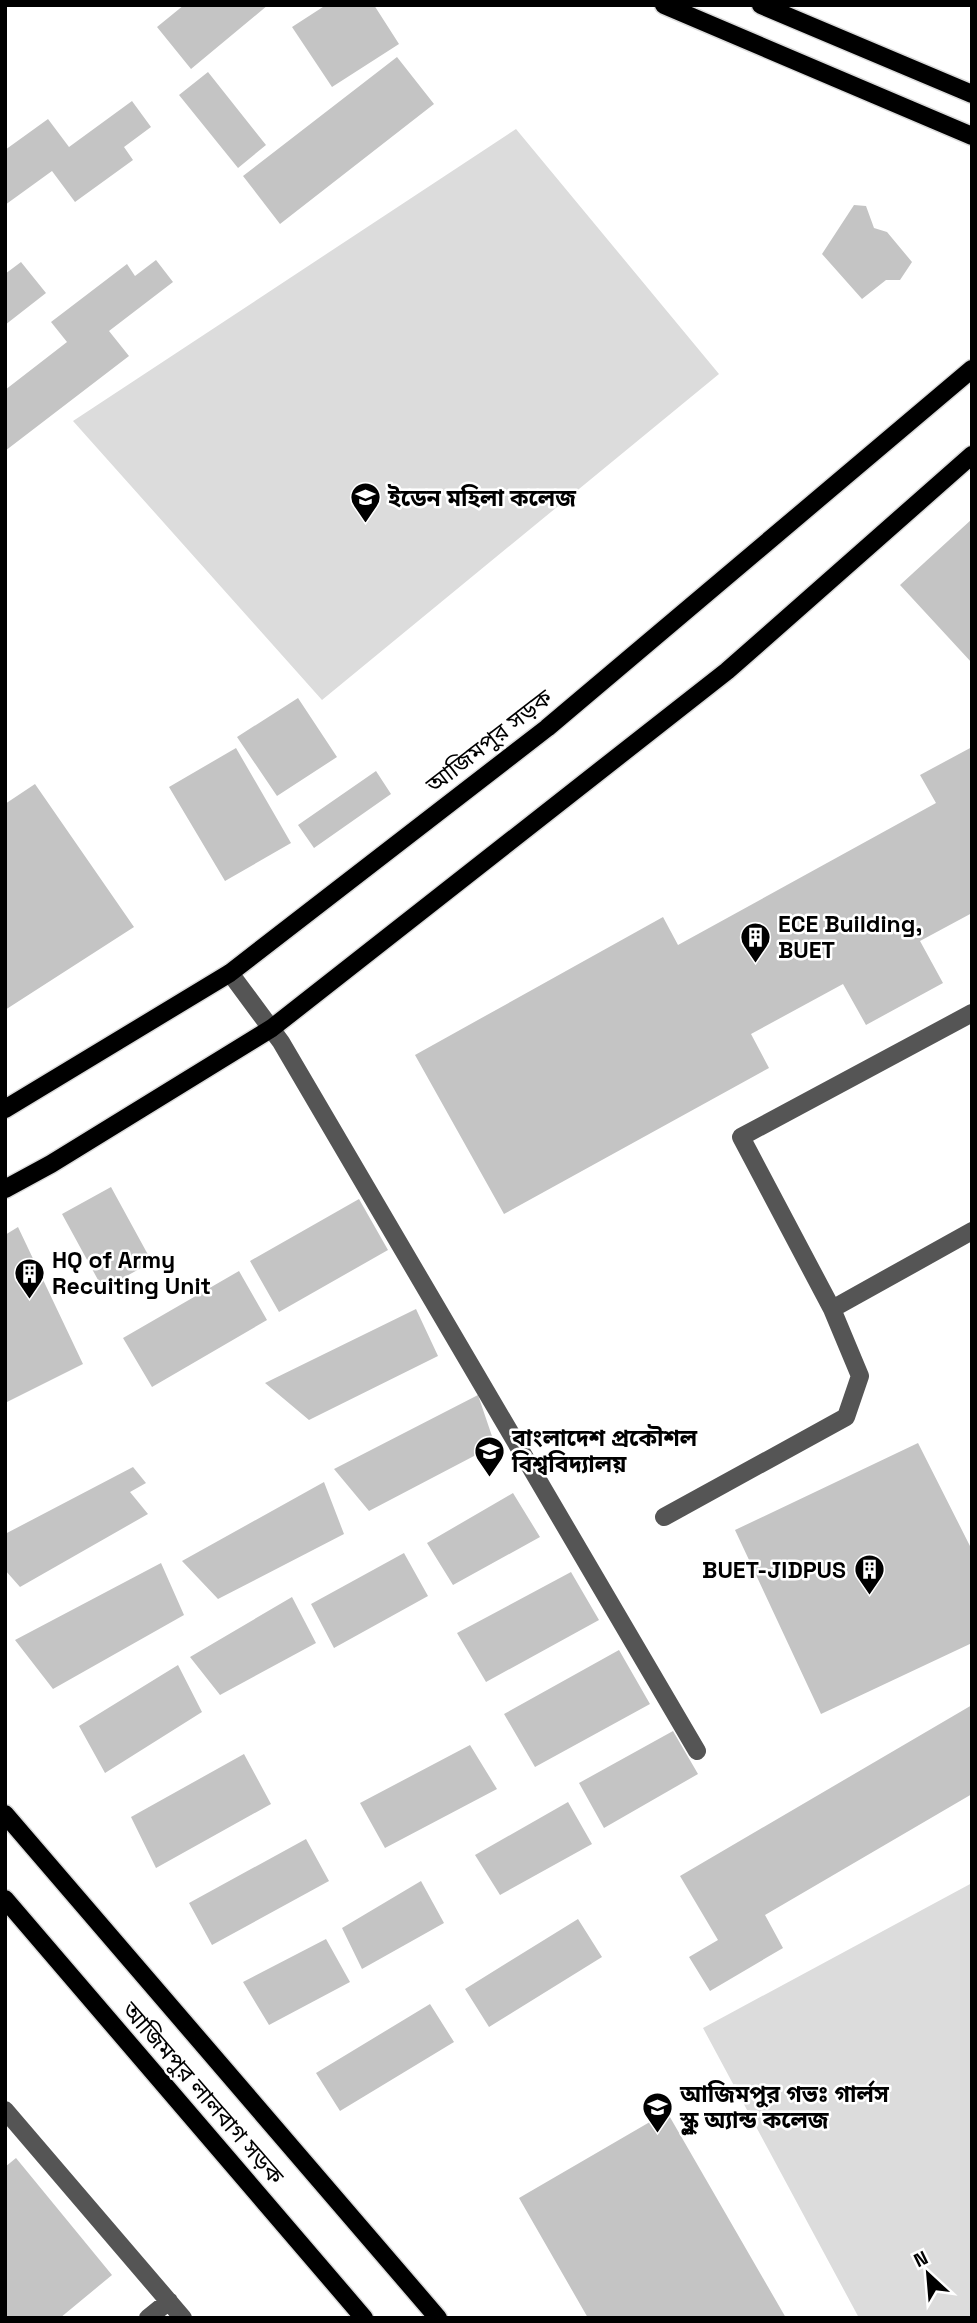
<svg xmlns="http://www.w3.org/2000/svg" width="977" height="2323" font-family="'Space Grotesk','Noto Sans Bengali',sans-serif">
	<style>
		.green { fill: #dcdcdc }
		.building { fill: #c4c4c4 }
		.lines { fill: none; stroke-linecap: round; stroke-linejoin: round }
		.major-casing { stroke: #dbdbdb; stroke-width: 21 }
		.minor { stroke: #555; stroke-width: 18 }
		.major { stroke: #000; stroke-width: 18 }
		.labels { text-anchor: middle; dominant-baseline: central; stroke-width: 5; stroke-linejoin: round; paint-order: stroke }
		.poi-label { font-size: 23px; font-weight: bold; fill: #000; stroke: #fff; text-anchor: start }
		.street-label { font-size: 23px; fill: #000; stroke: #fff }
	</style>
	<rect width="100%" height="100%" fill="#fff"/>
	<path class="green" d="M516,129L719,374L322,700L73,421Z
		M972,1883V2318H859L703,2028Z"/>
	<path class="building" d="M184,5H268L191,69L157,27Z
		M326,5H374L399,44L332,87L292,27Z
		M397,57L434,104L280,224L243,176Z
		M208,72L266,145L238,168L179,95Z
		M132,101L151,127L124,147L133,160L75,202L52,171L5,205V150L48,119L69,147Z
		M854,205L866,206L874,228L887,232L912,262L900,280H886L862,299L822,254Z
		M156,260L173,282L109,331L129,356L5,451V390L67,342L51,322L127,264L135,276Z
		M21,262L46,293L5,325V274Z
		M972,519V663L900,585Z
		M298,698L337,757L277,796L237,737Z
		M972,747V913L920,941L943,983L866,1025L843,984L751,1034L769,1068L504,1214L415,1055L663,917L678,945L936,803L920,775Z
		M236,748L291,843L225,881L169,787Z
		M376,771L391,794L314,848L298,825Z
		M35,784L134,927L5,1010V804Z
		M111,1187L152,1262L103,1289L62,1214Z
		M359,1199L388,1250L279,1312L250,1261Z
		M18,1227L83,1364L5,1403V1235Z
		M239,1271L267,1320L152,1387L123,1338Z
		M416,1309L438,1356L309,1420L265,1383Z
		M478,1395L495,1445L369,1511L334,1469Z
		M918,1443L972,1550V1643L821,1714L735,1530Z
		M133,1467L146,1483L130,1492L148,1514L20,1587L5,1570V1534Z
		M324,1482L344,1534L218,1599L182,1561Z
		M513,1493L540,1537L453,1585L427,1543Z
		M404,1553L428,1596L334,1648L311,1604Z
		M161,1563L184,1615L53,1689L15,1640Z
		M571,1572L599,1620L486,1682L457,1633Z
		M292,1597L316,1643L220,1695L190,1657Z
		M619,1650L650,1704L535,1767L504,1714Z
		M178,1665L202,1712L105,1773L79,1726Z
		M972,1705V1794L765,1915L783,1948L710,1991L689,1957L718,1940L680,1876Z
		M673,1731L698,1774L604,1828L579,1783Z
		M470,1745L497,1789L385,1848L360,1803Z
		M244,1754L271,1804L156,1868L131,1817Z
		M568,1802L592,1844L500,1895L475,1855Z
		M306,1839L329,1881L212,1945L189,1903Z
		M421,1881L444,1923L362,1969L342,1928Z
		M578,1919L602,1957L489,2027L465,1989Z
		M326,1939L350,1982L269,2025L243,1982Z
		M430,2004L454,2042L340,2111L316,2073Z
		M667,2112L786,2318H588L519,2198Z
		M16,2158L112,2275L60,2318H5V2167Z"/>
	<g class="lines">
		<defs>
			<path id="major" d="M664,5L972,136
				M761,5L972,94
				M5,1109L230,973L547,728L972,369
				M5,1189L51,1164L272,1028L727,671L972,455
				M5,1814L438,2318
				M5,1899L364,2318"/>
		</defs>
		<use href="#major" class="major-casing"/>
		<path class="minor" d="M230,973L281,1042L697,1751
			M832,1309L972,1231
			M664,1517L846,1417L860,1376L832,1309L741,1137L972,1013
			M5,2110L183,2318
			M148,2318L169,2301"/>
		<use href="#major" class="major"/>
	</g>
	<defs>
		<symbol id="university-pin" viewBox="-11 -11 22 30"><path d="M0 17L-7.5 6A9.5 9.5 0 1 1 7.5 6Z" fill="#000" stroke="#fff"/><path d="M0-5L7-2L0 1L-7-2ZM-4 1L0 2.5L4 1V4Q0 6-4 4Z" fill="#fff"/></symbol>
		<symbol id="building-pin" viewBox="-11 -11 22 30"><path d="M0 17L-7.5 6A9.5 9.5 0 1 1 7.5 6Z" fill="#000" stroke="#fff"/><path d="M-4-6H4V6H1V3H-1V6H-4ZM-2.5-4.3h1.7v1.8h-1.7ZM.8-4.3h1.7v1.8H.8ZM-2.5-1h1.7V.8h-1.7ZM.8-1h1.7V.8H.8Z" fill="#fff"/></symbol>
	</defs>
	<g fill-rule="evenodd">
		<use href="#university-pin" x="348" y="480" width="35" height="47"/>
		<use href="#building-pin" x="738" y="920" width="35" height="47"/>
		<use href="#building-pin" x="12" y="1256" width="35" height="47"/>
		<use href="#university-pin" x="472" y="1434" width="35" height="47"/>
		<use href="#building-pin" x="852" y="1552" width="35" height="47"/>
		<use href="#university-pin" x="640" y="2090" width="35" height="47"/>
	</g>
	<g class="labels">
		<g class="poi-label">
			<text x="388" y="498">ইডেন মহিলা কলেজ</text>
			<text x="778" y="924">ECE Building,<tspan x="778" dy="26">BUET</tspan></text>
			<text x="52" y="1260">HQ of Army<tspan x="52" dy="26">Recuiting Unit</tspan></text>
			<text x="512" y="1438">বাংলাদেশ প্রকৌশল<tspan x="512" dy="26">বিশ্ববিদ্যালয়</tspan></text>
			<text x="846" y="1570" text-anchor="end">BUET-JIDPUS</text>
			<text x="680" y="2094">আজিমপুর গভঃ গার্লস<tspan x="680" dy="26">স্কুল অ্যান্ড কলেজ</tspan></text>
		</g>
		<g class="street-label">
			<text transform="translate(489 741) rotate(-38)">আজিমপুর সড়ক</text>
			<text transform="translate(203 2093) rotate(49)">আজিমপুর লালবাগ সড়ক</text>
		</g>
	</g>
	<rect width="977" height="2323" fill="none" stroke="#000000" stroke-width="14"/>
	<g transform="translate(928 2274) rotate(334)" stroke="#ffffff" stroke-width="5" paint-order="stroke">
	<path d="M0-5L12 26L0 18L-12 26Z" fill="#000000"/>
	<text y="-10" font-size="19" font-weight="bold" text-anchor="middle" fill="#000000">N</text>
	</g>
</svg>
